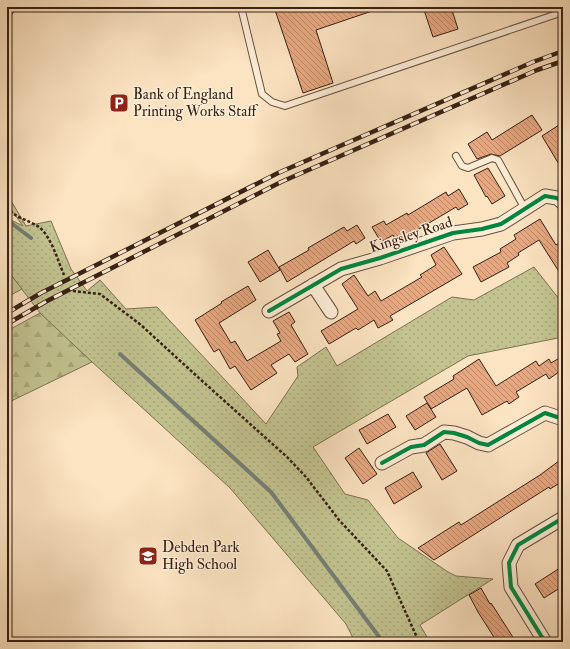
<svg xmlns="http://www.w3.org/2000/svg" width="570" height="649" font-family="'IM FELL Double Pica',serif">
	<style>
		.grass { fill: url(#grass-dots); stroke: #7c7252 }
		.forest { fill: url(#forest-firs); stroke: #7c7252 }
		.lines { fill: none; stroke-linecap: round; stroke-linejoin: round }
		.stream { stroke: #757f74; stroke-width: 4 }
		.building { fill: url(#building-back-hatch); stroke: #372014 }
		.lane-casing { stroke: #68513f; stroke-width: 8 }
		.street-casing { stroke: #68513f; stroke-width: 15 }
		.path { stroke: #372014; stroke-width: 2.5; stroke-dasharray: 3 2; stroke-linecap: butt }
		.lane { stroke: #fdedd7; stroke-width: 6 }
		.street { stroke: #fdedd7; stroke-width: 13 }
		.rail-casing { stroke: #372014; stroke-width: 4.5 }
		.rail { stroke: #fdedd7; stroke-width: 3; stroke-dasharray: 9; stroke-linecap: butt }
		.cycleway-casing { stroke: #fdedd7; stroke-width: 6 }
		.cycleway { stroke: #00873e; stroke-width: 4 }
		.labels { text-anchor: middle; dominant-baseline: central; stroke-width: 3; stroke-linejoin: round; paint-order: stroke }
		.poi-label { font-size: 15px; fill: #372014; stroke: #fdedd7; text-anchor: start }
		.street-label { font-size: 15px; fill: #372014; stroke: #fdedd7 }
	</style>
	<defs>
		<pattern id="grass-dots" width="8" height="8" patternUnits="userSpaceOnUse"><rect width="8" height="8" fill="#c2c390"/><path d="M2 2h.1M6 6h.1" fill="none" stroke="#a7a77b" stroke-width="1.8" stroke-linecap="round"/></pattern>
		<pattern id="forest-firs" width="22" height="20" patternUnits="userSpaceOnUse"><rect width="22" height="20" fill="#c2c390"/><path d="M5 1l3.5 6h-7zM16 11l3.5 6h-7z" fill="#a7a77b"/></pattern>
		<pattern id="building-back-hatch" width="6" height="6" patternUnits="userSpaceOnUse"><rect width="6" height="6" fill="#e8a77f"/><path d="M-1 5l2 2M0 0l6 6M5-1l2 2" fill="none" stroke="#bd8867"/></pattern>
	</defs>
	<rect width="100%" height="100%" fill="#fce3c1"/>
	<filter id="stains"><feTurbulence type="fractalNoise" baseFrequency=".005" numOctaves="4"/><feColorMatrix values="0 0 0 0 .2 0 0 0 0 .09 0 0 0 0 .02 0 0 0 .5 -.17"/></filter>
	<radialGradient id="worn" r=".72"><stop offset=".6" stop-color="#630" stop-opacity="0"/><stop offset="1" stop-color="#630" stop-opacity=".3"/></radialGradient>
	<path class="grass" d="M7,194L26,226L51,221L71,269L87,291L100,280L126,309L157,307L266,424L298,376L297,367L326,347L337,366L452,297L474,300L534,267L563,304V337L468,356L313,447L345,494L368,500L398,538L448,572L456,576L493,579L420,625L430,642H355L346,624L230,488L44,318L7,270V215L9,219L23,226L7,204Z"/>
	<path class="forest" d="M7,270L22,289L7,297Z
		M40,313L92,362L7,403V331Z"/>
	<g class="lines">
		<path class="stream" d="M7,220L31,238
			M120,354L271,492L383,642"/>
	</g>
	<path class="building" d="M274,7H378V9L316,30L333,83L303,93Z
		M423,7H451L458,29L433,37Z
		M532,115L542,130L500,156L491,154L477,159L468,144L487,132L492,140Z
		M559,125L563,131V171L542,136Z
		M488,168L505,196L492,204L487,196L486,197L474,175Z
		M459,189L468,204L458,210L456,207L397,242L393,235L381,242L372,227L384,221L386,225L407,213L408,215L446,192L448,196Z
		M540,219L556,245L563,241V278L539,240L518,253L519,255L507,263L509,267L481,282L473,267L501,252L500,249L516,239L514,235Z
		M357,225L365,238L356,244L354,241L287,282L279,267L309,250L308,248L344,227L347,231Z
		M444,247L462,274L390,316L393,320L378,328L374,320L358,330L356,328L329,344L321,331L358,309L342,284L354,275L368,296L375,291L381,301L422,277L420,275L436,265L431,255Z
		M268,250L280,270L260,282L248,262Z
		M248,286L256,300L219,323L231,343L235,341L247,361L281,341L277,334L280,333L273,321L289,312L295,322L291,325L308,354L295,362L289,354L271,365L277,373L251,390L235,366L230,369L219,349L214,352L195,320L222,303L221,302Z
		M563,356V369L549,379L546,374L516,392L519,397L509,404L507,401L482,415L467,388L431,409L424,397L454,379L453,376L479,359L496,386L536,361L539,366L549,359L551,363Z
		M427,403L436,417L415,430L406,416Z
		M388,414L396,427L367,444L359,430Z
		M440,444L457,471L442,480L426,453Z
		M359,448L377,474L363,484L345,458Z
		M563,458V481L550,489L549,487L434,560L418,548L459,522L461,525L540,475Z
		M413,472L422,487L394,504L385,488Z
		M563,566V586L544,598L535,584Z
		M481,588L490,604L491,603L516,642H497L478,612L469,595Z"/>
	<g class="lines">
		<defs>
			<path id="lane" d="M241,7L262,94L272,102L285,106L563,12
				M7,14L14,7
				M456,156L462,166L468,168L492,158L498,160L525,209"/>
			<path id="street" d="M313,285L331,312
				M269,311L341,269L380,258L453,233L482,229L501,224L545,196L557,198L563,203
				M382,463L411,447L424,445L444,432L454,433L467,437L479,443L488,445L545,413L563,419
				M545,642L511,587L509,563L518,545L563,518"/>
		</defs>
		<use href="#lane" class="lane-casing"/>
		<use href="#street" class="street-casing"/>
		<path class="path" d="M7,207C14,218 29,220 39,227C51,236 58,261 64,275
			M73,291L100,294L141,325L200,379L287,457L306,477L339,520L387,571L419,642"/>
		<use href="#lane" class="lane"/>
		<use href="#street" class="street"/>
		<defs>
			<path id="rail" d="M7,313L41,293L278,173L533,62L563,51
				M7,324L47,301L281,182L537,70L563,61"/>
		</defs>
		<use href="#rail" class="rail-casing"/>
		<use href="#rail" class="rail"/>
		<defs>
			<path id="cycleway" d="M269,311L341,269L380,258L453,233L482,229L501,224L545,196L557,198L563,203
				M382,463L411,447L424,445L444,432L454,433L467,437L479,443L488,445L545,413L563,419
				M545,642L511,587L509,563L518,545L563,518"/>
		</defs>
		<use href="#cycleway" class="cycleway-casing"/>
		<use href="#cycleway" class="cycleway"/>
	</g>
	<defs>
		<symbol id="parking-square" viewBox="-11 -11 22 22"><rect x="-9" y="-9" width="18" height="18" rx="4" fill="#8f2418" stroke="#fdedd7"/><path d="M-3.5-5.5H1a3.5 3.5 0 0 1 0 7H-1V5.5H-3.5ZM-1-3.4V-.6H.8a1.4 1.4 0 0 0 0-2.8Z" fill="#fff"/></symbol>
		<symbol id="school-square" viewBox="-11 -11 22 22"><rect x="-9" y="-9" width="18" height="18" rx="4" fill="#8f2418" stroke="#fdedd7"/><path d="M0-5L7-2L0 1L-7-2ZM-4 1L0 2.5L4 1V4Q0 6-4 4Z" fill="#fff"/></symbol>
	</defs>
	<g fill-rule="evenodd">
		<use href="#parking-square" x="108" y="92" width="22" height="22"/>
		<use href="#school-square" x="137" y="545" width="22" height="22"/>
	</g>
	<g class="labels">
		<g class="poi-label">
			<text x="133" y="94">Bank of England<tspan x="133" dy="17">Printing Works Staff</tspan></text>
			<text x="162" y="547">Debden Park<tspan x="162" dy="17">High School</tspan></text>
		</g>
		<g class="street-label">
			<text transform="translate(411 235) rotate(-18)">Kingsley Road</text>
		</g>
	</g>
	<rect width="570" height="649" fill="none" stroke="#fce3c1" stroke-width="24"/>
	<rect x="8" y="8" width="554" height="633" fill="none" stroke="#372014" stroke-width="2"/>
	<rect x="12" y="12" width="546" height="625" fill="none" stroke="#372014"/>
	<rect width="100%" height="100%" filter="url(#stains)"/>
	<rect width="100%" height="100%" fill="url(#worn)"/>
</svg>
